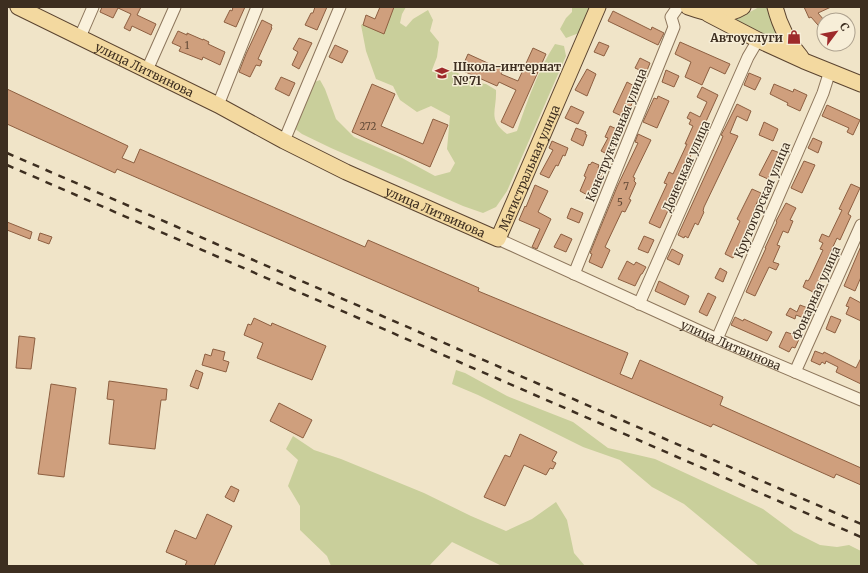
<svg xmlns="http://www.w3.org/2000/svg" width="868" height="573" font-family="Merriweather,serif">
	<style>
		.green { fill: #c9cf9b }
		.building { fill: #cf9f7d; stroke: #8d5f41 }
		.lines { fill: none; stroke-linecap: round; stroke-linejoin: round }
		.minor-casing { stroke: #8d765c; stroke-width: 13 }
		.major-casing { stroke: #5b4430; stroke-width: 17 }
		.minor { stroke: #faf1dc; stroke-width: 11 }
		.major { stroke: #f3d9a0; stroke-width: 15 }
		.rail { stroke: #3d2e20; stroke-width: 2.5; stroke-dasharray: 7 7; stroke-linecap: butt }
		.labels { text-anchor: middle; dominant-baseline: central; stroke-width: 3; stroke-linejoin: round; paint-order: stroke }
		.number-label { font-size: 10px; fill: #624a37 }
		.poi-label { font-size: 12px; font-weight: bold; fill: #3d2e20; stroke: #f7eed8; text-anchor: end }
		.street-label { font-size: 12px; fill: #3d2e20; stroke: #f7eed8 }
	</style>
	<rect width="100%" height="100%" fill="#f0e4c8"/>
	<path class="green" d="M387,7H406L402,14L400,23L406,27L413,19L428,10L433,20L430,31L439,42L437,57L432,70L447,68L458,73L468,81L486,84L496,90C497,111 487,119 507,134L517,131C527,102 538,70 555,44L564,46L566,56L507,191L496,207L483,213L463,206L331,148L302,134L290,125L309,84L320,80L325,89L336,119L354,137L402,158L435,176L450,172L455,163L447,149L450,116L431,106L417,112L400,100L393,86L376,79L366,51L361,25L370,20L380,25Z
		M572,7H593L579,33L566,38L560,29L566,18L572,12Z
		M759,7H768L779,39L774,40L732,22Z
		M456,370L465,373L507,396L573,422L608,448L655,459L763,509L794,532L820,545L837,547L849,545L861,551V566H759L684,504L652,487L620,460L583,447L478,395L452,384Z
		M293,436L314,450L341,459L424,493L471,516L506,531L532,519L556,502L567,520L574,553L585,566H502L452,542L429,566H331L327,556L300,530V506L288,486L298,460L286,449Z"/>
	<path class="building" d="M102,7H141L137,15L156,24L151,35L132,26L130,31L124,28L131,14L118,8L113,18L100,12Z
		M233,7H245L236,27L224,22L230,10L232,11Z
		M315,7H327L317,30L305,25L311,13H313Z
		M380,7H394L384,34L363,25L366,15L375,19Z
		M804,7H831L818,13L824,20V32L811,17L809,18Z
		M613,11L651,30L652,27L664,33L658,45L608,21Z
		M262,20L272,25L271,27L272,28L258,59L262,61L260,66L256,65L250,77L239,72L246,54Z
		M178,31L187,35V33L203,40V39L209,42L208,44L225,52L220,65L203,57L202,60L179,51L181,47L172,43Z
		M299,38L312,43L299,69L292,65L298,52L293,49Z
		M599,42L609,46L604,56L594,52Z
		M680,42L730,64L725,74L710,67L702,85L685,77L691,62L675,54Z
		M335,45L348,51L342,63L329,57Z
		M533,48L546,54L513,128L501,122L516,90L499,82L497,86L461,70L468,54L503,70L501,74L518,81Z
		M640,58L650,63L646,73L635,68Z
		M587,69L596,74L587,96L575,90Z
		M666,70L679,76L674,87L662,82Z
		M749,73L761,78L755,90L744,85Z
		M281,77L295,83L289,96L275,89Z
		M627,82L636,87L635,90L637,91L626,118L613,112Z
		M372,84L395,94L381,126L423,144L433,119L448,125L430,167L352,132Z
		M774,84L793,92L794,89L807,95L800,111L787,105L788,103L770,94Z
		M702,87L718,95L689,159L691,160L660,228L649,223L667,184L664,183L669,172L673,174L687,144H685L693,126L689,124L691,120L687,118L690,112L700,117L707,102L697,97Z
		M7,89L128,146L122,158L134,163L140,149L365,247L368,240L479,288L478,291L628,353L620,374L632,379L640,360L723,397L720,405L861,468V485L836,474L834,478L713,424L711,427L117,169L115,173L7,124Z
		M658,96L669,101L657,128L643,122L654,98L657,99Z
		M737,104L751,111L747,121L737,116L730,133L738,136L704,207L703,211L704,212L698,225L695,223L688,238L685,236L684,238L678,235L721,141L723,136L721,135L725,128Z
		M827,105L860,120L853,135L847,132L849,128L822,116Z
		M571,106L584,112L578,124L565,118Z
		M764,122L778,129L773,141L759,135Z
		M610,126L621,131L609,155L601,151L608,138L605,137Z
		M576,128L586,132L585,134L587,135L583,146L571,140Z
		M638,134L651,140L633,177L635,178L634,181L636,183L629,199L631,200L625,212L622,211L605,247L610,250L602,268L589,262L592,254L590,253L617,187L638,143L635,142Z
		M813,138L822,142L818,153L808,148Z
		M552,141L568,148L565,156L563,155L558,166L556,165L549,178L540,174L553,150L549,148Z
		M772,150L780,153L768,179L759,175Z
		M804,161L815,165L802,193L791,188Z
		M592,162L599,165L598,168L604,171L591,197L580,191L586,177L584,176L589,164L590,165Z
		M851,184L860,188L848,214L851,216L840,240L837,238L825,264L827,265L815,293L803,287L806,280L808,281L810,278L823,250L820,249L823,243L819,241L822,234L829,237L842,210L839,209Z
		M535,185L548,191L538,212L551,219L537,249L532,247L540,229L519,220L525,206L526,207Z
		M752,189L761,193L755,207L758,208L733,258L725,254L740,221L737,219Z
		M786,203L796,208L790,220L793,221L788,233L783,231L777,245L780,246L773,262L779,264L776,270L769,267L755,296L746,292L766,248H765L777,222L776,221Z
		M571,208L583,213L579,223L567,218Z
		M7,222L32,232L30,239L7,230Z
		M40,233L52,237L49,244L38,240Z
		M561,234L572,239L566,252L554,247Z
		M644,236L654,240L648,253L638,249Z
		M861,246V277L855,291L844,286Z
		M672,249L683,255L679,265L667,259Z
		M627,261L634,265L636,262L646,267L642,274H641L635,286L618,279Z
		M720,268L727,272L723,282L715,278Z
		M659,281L689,296L685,305L655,291Z
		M708,293L716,297L707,316L699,312Z
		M850,297L861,303V321L846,314L849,307L846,306Z
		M800,305L808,308L804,318L796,315L795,319L786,315L790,308L797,312Z
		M831,316L841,320L835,333L826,329Z
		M735,317L743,321L744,319L772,332L767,341L731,325Z
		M254,318L271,326L272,323L326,346L312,380L257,358L263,343L244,335L248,324L251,325Z
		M786,332L800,337L795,348L792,347L789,352L779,347Z
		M19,336L35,338L31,369L16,368Z
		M213,349L225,352L223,360L229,362L226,372L202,365L205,354L211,356Z
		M815,351L823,354L824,352L856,368L861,358V384L836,372L838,367L826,361L825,364L822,362L820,365L811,361Z
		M196,370L203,373L198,389L190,386Z
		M109,381L167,389L166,400H161L155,449L109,444L114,400L107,399Z
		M51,384L76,388L64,477L38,474Z
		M279,403L312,420L303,438L270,421Z
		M520,434L557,452L552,461L556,463L553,469L550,468L546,475L524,465L505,506L484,497L505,455L510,457Z
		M231,486L239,490L234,502L225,497Z
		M207,514L232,526L214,566H185L187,561L166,552L175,530L196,539Z"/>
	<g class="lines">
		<defs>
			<g id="minor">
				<path d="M80,37L93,7"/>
				<path d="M147,70L175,7"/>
				<path d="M218,105L257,7"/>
				<path d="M284,141L340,7"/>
				<path id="s1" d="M498,239L717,339L861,400"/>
				<path d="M574,274L674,27L671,17L678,7"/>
				<path d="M639,304L748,57L758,40"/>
				<path d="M717,339L823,93L830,71"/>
				<path d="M795,372L861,225"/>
			</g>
			<g id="major">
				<path id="s2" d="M18,7L218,105L284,141L346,172L498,239L598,7"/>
				<path d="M688,7C708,14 723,19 743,7"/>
				<path d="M775,7C780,27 788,42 801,57"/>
				<path d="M708,14L758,40L804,61L861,84"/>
			</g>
		</defs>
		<use href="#minor" class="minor-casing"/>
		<use href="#major" class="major-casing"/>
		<use href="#minor" class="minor"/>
		<use href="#major" class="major"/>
		<path class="rail" d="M7,153L861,524
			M7,165L861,537"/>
	</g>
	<defs>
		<symbol id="shop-bare" viewBox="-9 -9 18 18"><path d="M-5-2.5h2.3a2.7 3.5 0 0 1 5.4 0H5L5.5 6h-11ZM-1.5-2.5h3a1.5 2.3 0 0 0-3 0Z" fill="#9e2a2b" stroke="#f7eed8" stroke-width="2.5" paint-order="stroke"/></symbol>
		<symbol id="school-bare" viewBox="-9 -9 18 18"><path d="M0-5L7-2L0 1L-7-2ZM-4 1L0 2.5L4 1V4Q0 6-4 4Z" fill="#9e2a2b" stroke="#f7eed8" stroke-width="2.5" paint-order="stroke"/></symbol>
	</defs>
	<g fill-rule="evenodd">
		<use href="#shop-bare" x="784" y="27" width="20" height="20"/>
		<use href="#school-bare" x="432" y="63" width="20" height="20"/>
	</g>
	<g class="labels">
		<g class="number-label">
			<text x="187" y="45">1</text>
			<text x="368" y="126">272</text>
			<text x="626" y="186">7</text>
			<text x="620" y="202">5</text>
		</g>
		<g class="poi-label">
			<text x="783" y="37">Автоуслуги</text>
			<text x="453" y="66" text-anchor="start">Школа-интернат<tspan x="453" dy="14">№71</tspan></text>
		</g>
		<g class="street-label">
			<text stroke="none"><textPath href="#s2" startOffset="141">улица Литвинова</textPath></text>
			<text transform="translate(616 135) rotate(-68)">Конструктивная улица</text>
			<text transform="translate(686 166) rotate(-66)">Донецкая улица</text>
			<text stroke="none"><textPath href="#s2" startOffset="611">Магистральная улица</textPath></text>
			<text transform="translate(762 200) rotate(-67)">Крутогорская улица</text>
			<text stroke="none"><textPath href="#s2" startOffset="465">улица Литвинова</textPath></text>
			<text transform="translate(816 293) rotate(-66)">Фонарная улица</text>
			<text stroke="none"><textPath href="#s1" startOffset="256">улица Литвинова</textPath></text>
		</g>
	</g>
	<rect width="868" height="573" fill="none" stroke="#3d2e20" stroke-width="16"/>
	<g transform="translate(836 32) rotate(58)"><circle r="19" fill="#f7eed8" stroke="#ada18e"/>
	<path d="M0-3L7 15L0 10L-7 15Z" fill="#9e2a2b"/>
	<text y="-6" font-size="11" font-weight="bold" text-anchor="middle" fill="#3d2e20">С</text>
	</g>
</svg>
